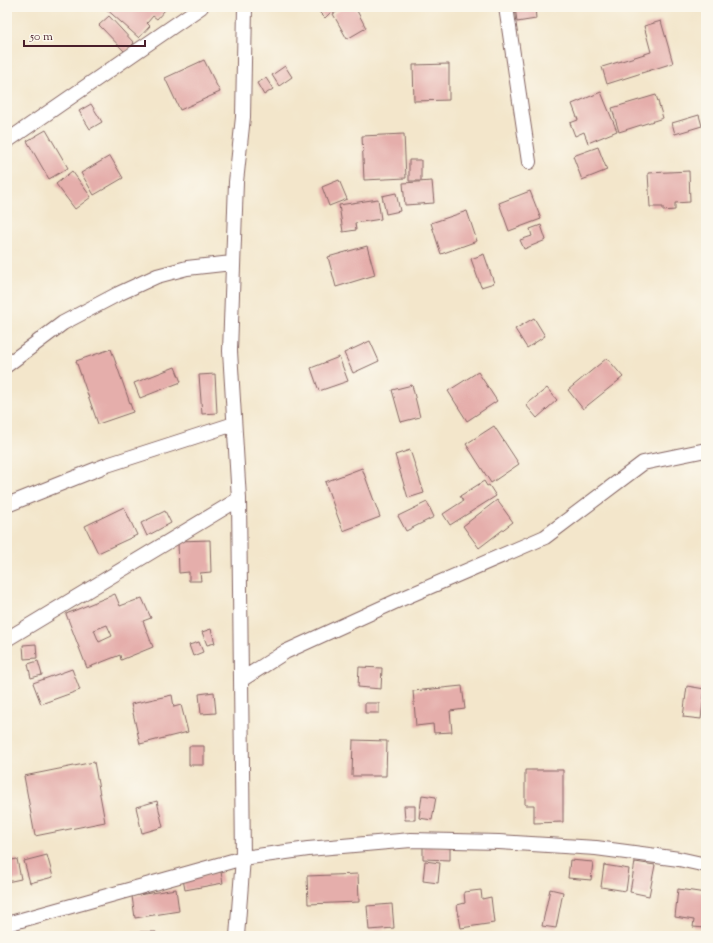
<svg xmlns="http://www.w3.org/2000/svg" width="713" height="943" font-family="'Sorts Mill Goudy',serif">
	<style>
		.building { fill: #e5aeab; fill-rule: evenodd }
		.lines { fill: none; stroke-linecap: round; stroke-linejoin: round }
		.street-casing { stroke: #856563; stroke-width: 16 }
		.street { stroke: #fff; stroke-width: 14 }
	</style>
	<rect width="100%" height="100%" fill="#fbf7ec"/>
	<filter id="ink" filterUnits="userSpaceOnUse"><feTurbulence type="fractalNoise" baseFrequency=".025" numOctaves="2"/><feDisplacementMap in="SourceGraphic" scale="8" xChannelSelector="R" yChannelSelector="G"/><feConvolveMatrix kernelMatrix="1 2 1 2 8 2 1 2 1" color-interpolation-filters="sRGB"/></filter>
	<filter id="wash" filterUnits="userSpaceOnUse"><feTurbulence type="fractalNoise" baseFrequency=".012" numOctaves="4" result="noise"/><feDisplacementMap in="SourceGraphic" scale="16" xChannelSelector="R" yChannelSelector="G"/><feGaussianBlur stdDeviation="0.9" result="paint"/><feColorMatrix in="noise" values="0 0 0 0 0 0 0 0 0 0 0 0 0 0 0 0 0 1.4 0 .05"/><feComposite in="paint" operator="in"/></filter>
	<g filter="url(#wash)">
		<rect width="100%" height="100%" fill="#f3e6cb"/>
		<g id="blocks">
			<path class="building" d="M104,7H162L165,10L157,19L153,16L147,23L150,26L139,38Z
				M314,7H336L325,18Z
				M345,7H355L366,28L347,39L333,14Z
				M515,7H535L536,19L517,22Z
				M109,16L134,43L125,52L99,25Z
				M661,21L673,63L607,84L602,67L651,52L644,26Z
				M204,60L220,92L180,110L165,78Z
				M449,64V100L414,101L413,65Z
				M285,66L292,77L279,86L272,75Z
				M266,78L273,89L264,95L257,83Z
				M601,92L617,131L588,143L584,132L575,136L570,123L578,120L572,104Z
				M656,95L663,118L619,132L612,108Z
				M91,104L102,122L90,129L79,111Z
				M699,115L702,126L675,134L672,123Z
				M46,130L68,168L49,179L27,141Z
				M404,134L406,178L364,180L362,136Z
				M598,147L607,170L582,180L573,156Z
				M110,156L123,178L94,195L81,173Z
				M409,160H421V181H409Z
				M72,171L91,197L75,209L56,184Z
				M689,171L690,202L675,203V210L663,211V207H650L648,173Z
				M339,180L347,199L329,206L322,187Z
				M432,181L434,203L405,205L403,183Z
				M530,191L541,219L509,231L499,203Z
				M396,193L400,211L386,214L382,196Z
				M378,199L381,219L355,223L356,230L343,232L339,205Z
				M467,211L477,241L441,254L431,223Z
				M541,225L546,240L524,249L520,240L532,236L530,229Z
				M367,246L375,275L336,287L328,257Z
				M484,254L494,283L481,287L471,259Z
				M534,318L545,336L527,348L515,329Z
				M370,341L379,361L353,373L344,353Z
				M111,349L133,412L98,424L76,361Z
				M339,357L348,381L319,391L311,368Z
				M607,358L623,377L583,409L568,390Z
				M175,367L181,382L140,398L134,383Z
				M478,372L497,401L467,421L448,391Z
				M215,374L217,413L202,414L199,375Z
				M412,385L420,417L401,422L392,390Z
				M547,388L557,400L537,418L526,405Z
				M494,426L519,464L491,483L466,444Z
				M410,450L424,493L408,498L395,455Z
				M362,468L380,517L343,531L325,482Z
				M484,481L487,486L489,485L496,496L450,525L443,514L463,501L460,496Z
				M497,500L513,522L479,548L463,526Z
				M427,502L434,517L406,531L398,516Z
				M124,507L137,535L98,553L85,526Z
				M165,511L171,523L147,536L141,523Z
				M210,540L211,572L200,573L201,581H189V572L179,573L178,541Z
				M115,594L120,606L142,598L151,618L143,621L153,647L121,660L120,655L87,668L66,614ZM107,625L112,636L99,642L94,630Z
				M211,629L215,643L207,645L202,632Z
				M199,642L203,652L193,656L189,645Z
				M36,644L37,658L24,659L23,645Z
				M38,661L42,675L31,678L28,664Z
				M359,667L382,668L381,689L358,687Z
				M72,669L80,690L41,704L33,683Z
				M462,686L465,709L450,711L452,732L434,733L433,724L416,726L413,691Z
				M687,686L705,689L701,719L683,717Z
				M214,692L216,713L201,714L199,694Z
				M172,695L174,707L181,705L188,732L140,744L131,704Z
				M365,703H379V713H365Z
				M353,740L387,741L386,776H352Z
				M189,746H204V765H189Z
				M94,762L105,822L35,836L24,776Z
				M525,770H563V822L534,823V805H525Z
				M422,795L436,797L432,820L419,818Z
				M157,801L163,827L142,833L136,807Z
				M404,806H415V820H405Z
				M423,846L450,847V860L423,859Z
				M47,855L53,877L30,883L24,861Z
				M17,859L21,879L7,882V861Z
				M570,860L593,862L591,880L568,878Z
				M425,861L440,863L438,883L423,881Z
				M635,862L655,865L649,896L630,892Z
				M604,865L629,869L626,891L601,887Z
				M221,872L223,883L185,890L183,879Z
				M358,874L359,902L308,904L307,876Z
				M176,889L179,911L135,918L132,896Z
				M550,889L563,892L556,928L542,926Z
				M678,889L706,893V928L693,927L694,920L675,917Z
				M481,890L482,899L491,897L494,923L461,928L457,905L465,903L464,892Z
				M392,904L394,928L369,930L367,906Z
				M140,932H156V936H140Z"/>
		</g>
	</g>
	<g filter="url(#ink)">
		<use href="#blocks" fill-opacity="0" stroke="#856563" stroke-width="1"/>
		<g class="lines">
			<defs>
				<path id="street" d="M506,7L529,162
					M7,141L201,7
					M7,365L63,323L118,294L157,276L187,268L232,263
					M7,505L107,465L234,424
					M7,639L239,499
					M241,680L285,652L399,600L545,537L643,463L706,450
					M7,924L243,858L308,849L411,840L499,842L596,848L679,859L706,865
					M237,936L243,858L239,499L230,351L236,182L243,117L245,7"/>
			</defs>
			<use href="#street" class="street-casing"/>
			<use href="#street" class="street"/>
		</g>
	</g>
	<rect width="713" height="943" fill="none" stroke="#fbf7ec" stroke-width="24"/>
	<path d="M24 40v6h121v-6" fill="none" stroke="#4a1f2b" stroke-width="2"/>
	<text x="30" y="40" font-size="12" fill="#4a1f2b" stroke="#fbf7ec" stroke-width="3" paint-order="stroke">50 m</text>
</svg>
